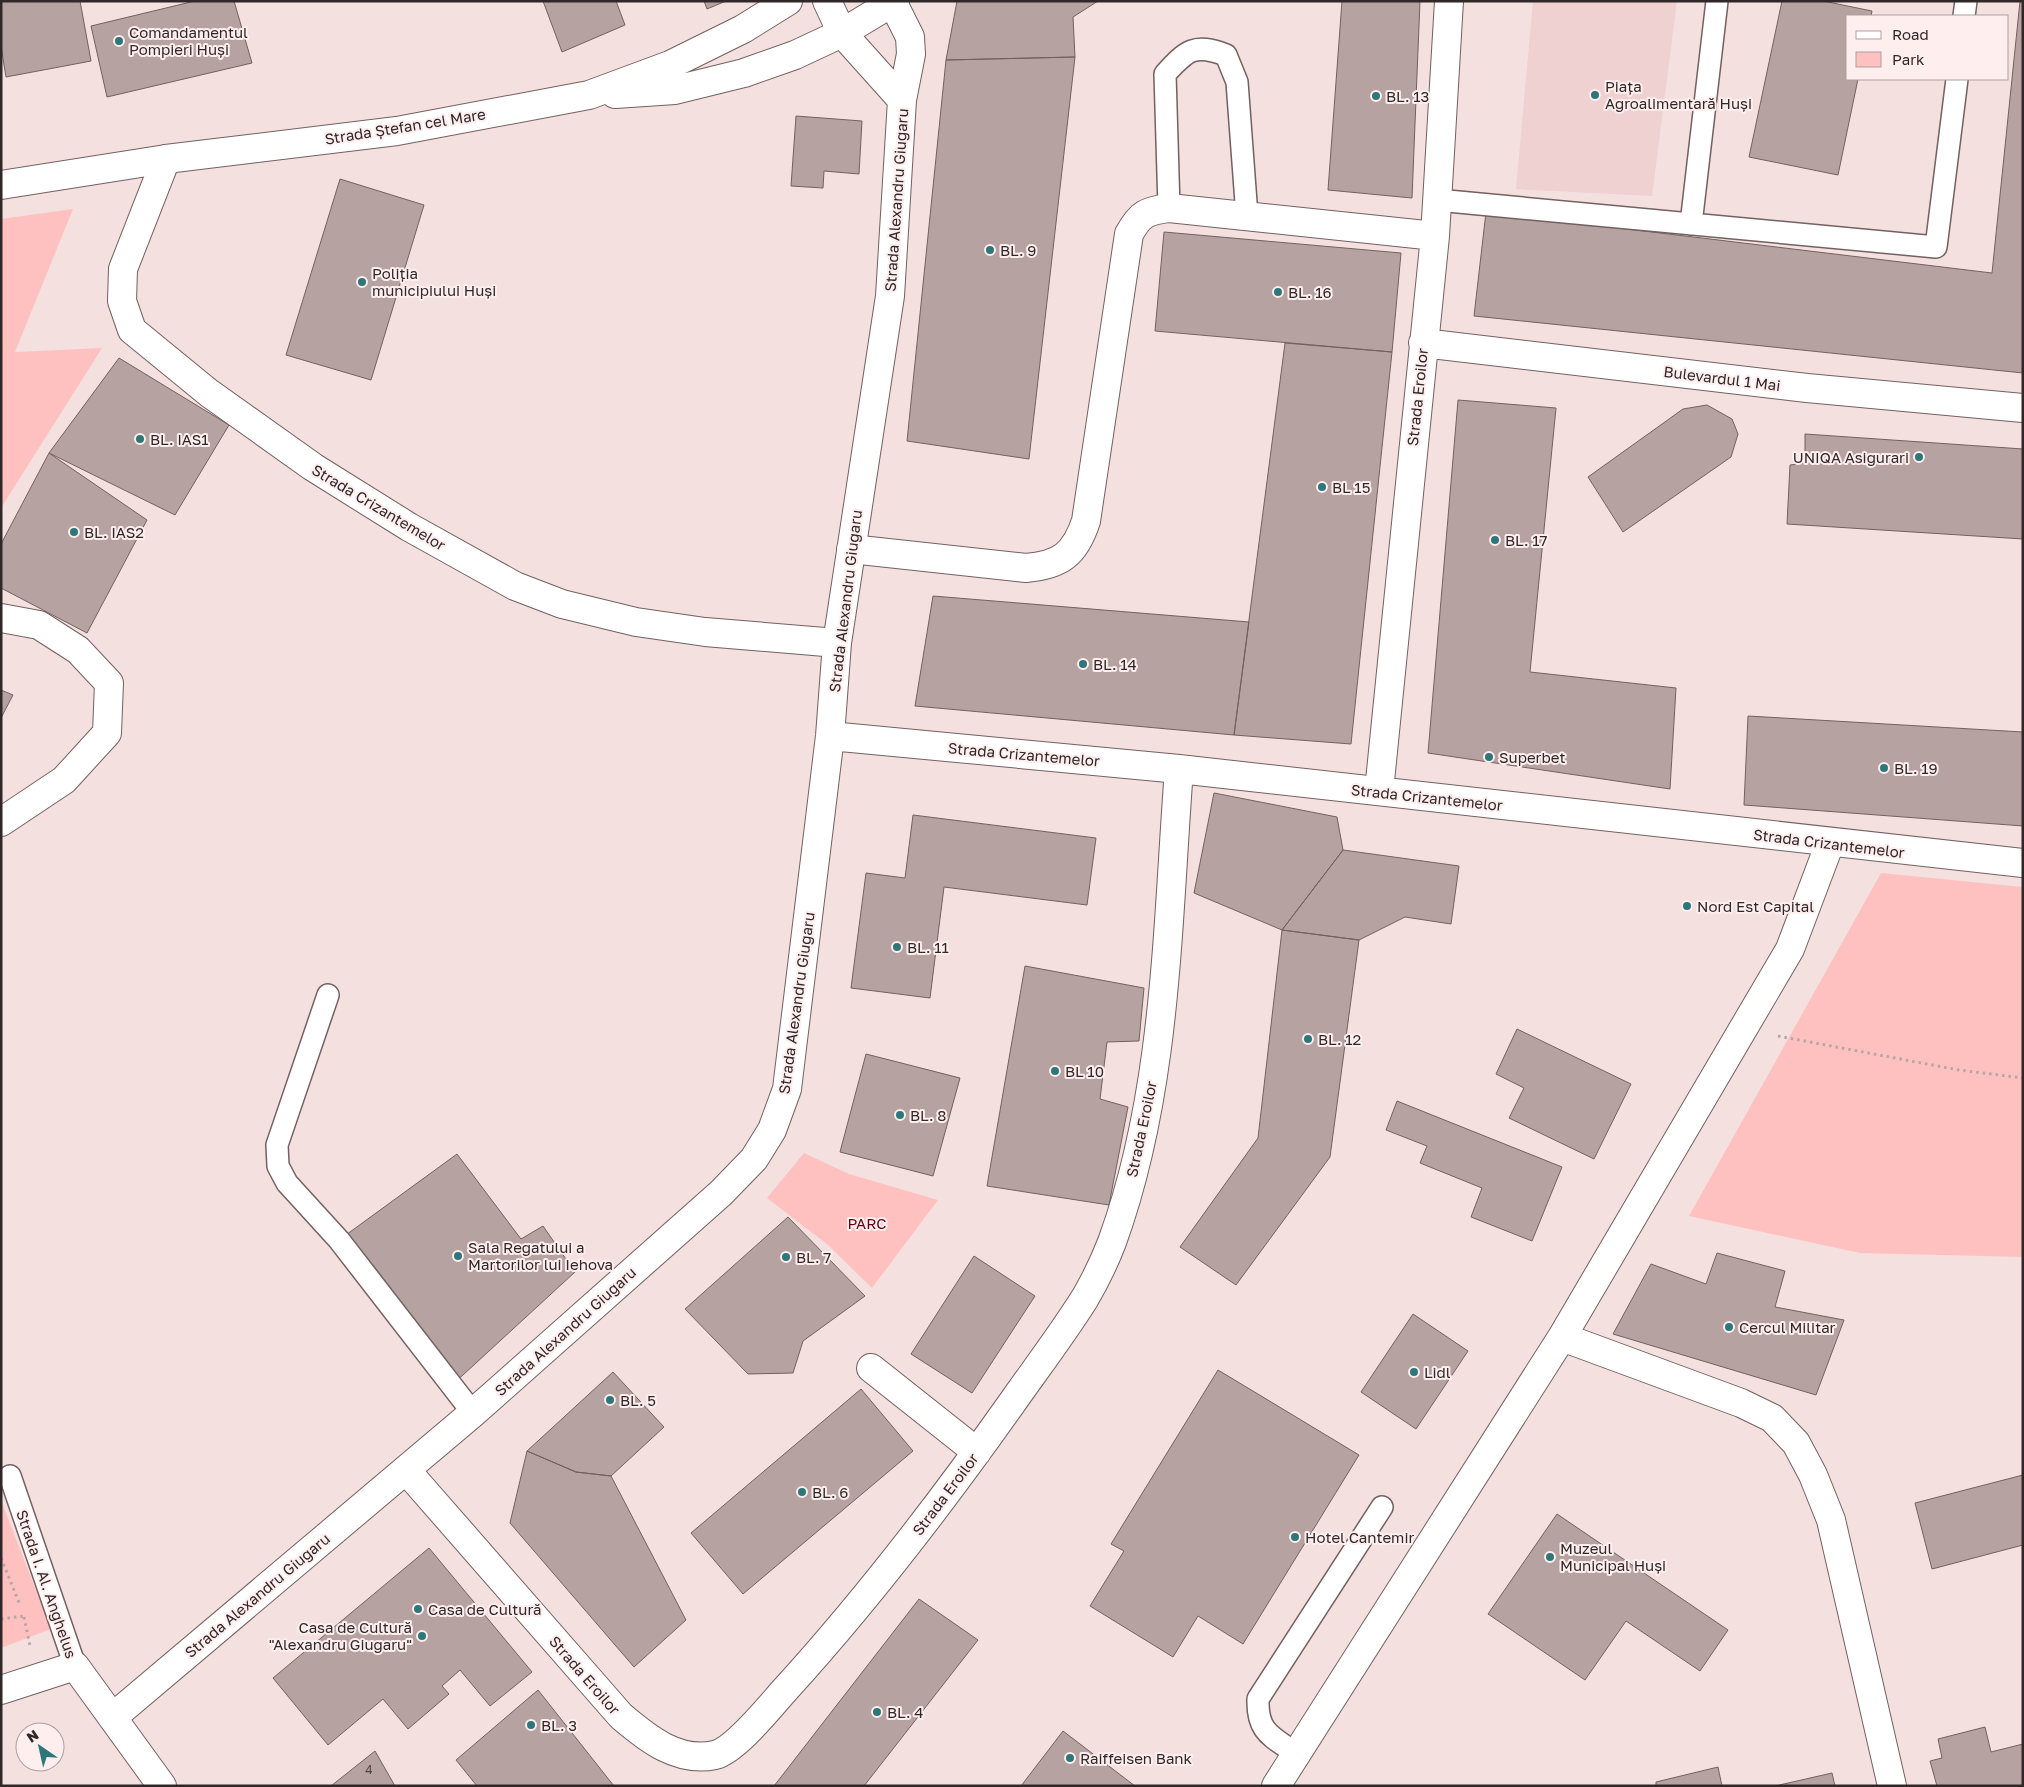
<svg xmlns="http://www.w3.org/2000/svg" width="2024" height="1787" font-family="'Golos Text',sans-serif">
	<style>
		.built { fill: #eed1d0 }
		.green { fill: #ffc1c0 }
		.building { fill: #b5a2a1; stroke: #736161 }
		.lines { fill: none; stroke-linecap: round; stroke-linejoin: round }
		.lane-casing { stroke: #726160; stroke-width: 24 }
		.street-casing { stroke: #726160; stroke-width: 30 }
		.secondary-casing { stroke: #726160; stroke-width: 30 }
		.path { stroke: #b6a6a5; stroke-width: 3; stroke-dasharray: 2.5 4; stroke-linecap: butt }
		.lane { stroke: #fff; stroke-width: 21 }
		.street { stroke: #fff; stroke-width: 28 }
		.secondary { stroke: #fff; stroke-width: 28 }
		.poi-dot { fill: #2d777a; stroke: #fee; stroke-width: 2 }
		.labels { text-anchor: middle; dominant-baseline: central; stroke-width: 4; stroke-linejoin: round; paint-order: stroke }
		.number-label { font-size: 12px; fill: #514646 }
		.poi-label { font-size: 15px; fill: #302828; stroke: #fee; text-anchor: start }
		.street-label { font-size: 15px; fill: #302828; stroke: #fee }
		.park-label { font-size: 15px; fill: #630015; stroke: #fee }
	</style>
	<rect width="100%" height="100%" fill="#f4e0df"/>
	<path class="built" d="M1533,1H1677L1652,196L1516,189Z"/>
	<path class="green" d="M73,209L15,352L102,348L1,508V219Z
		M1881,873L2023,887V1257L1860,1253L1689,1216Z
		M804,1153L849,1174L938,1200L872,1288L828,1245L767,1198Z
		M1,1500L51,1629L1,1648Z"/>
	<path class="building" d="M1,1H80L91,61L6,77L1,46Z
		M195,1H234L252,63L107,97L91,26Z
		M543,1H616L625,25L562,52Z
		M704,1H726L707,9Z
		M957,1H1098L1073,17L1075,57L946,60Z
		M1342,1H1420L1412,198L1328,190Z
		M1782,1H1823L1872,11L1871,16H1848V79H1858L1838,175L1749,157Z
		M2020,1H2023V373L1474,316L1486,212L1992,273Z
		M1075,57L1029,459L907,441L946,60Z
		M796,116L862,121L859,174L824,171L823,188L791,186Z
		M340,179L424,205L371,380L286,355Z
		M1164,232L1401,253L1392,352L1155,331Z
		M1285,343L1392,352L1351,744L1234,735Z
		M119,358L229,425L175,515L49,453Z
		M1458,400L1556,408L1530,672L1676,688L1670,789L1428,753Z
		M1707,405L1732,419L1738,434L1731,457L1623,532L1588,477L1683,409Z
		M1805,434L2023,449V539L1787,524L1790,465L1805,463Z
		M49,453L147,520L87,633L1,588V544Z
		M933,596L1249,622L1234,735L915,706Z
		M1,690L13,695L1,718Z
		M1748,716L2023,732V826L1744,805Z
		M1214,793L1337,817L1343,850L1282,930L1194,893Z
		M913,815L1096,838L1087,905L944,887L930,998L851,988L866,873L905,878Z
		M1343,850L1459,866L1451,924L1405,917L1359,940L1282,930Z
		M1282,930L1359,940L1330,1157L1236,1285L1180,1247L1258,1138Z
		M1025,966L1144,988L1139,1041L1107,1042L1100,1099L1128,1107L1109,1205L987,1186Z
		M1517,1029L1631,1084L1594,1159L1509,1118L1524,1088L1496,1074Z
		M866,1054L960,1078L933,1176L840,1152Z
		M1397,1101L1562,1167L1532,1241L1471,1217L1482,1188L1420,1163L1427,1146L1386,1130Z
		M457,1154L521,1239L543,1226L575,1272L451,1386L339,1240Z
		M788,1217L865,1296L803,1341L793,1373L748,1374L685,1309Z
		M1717,1253L1785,1271L1775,1307L1844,1320L1816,1395L1613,1334L1651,1264L1706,1284Z
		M974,1256L1035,1296L972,1393L911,1354Z
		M1413,1314L1468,1351L1416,1429L1361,1392Z
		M1218,1370L1359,1455L1243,1644L1198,1616L1173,1657L1090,1606L1124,1551L1111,1544Z
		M613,1372L664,1427L611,1476L576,1472L527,1451Z
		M861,1389L913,1451L743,1594L691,1533Z
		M527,1451L576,1472L611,1476L686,1620L634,1667L510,1523Z
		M2023,1475V1545L1932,1569L1915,1503Z
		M1557,1514L1728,1630L1700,1671L1626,1621L1585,1680L1488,1614Z
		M429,1548L532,1672L490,1706L460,1670L442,1686L449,1694L408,1729L383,1699L328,1745L273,1678Z
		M919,1599L978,1640L864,1786H774Z
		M538,1690L614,1786H477L456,1760Z
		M1985,1727L1991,1752L2023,1744V1786H1937L1930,1761L1942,1758L1938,1739Z
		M1063,1731L1135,1786H1021Z
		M375,1751L395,1786H331Z
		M1718,1767L1722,1786H1656V1782Z
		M1832,1773L1835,1786H1775Z"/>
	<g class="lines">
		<defs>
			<path id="lane" d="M1964,16L1966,1
				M1437,200L1936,247L1957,79
				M1169,208L1165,74C1187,50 1194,43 1226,55L1237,82L1247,216
				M1691,224L1717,1
				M328,995L277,1145L278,1166L287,1183L339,1240L473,1413
				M10,1476L75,1666
				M1295,1753C1271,1736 1257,1732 1258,1699L1382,1507"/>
			<path id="street" d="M827,1L842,33L902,100
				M166,159L123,269L122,301L132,330L209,393L313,467L409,527L515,586L562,604L636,622L705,632L837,643
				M1423,343L1807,388L2023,408
				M851,549L1026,568C1061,565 1075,554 1086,521L1129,234C1140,214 1146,211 1169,208L1435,236
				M1,618L39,625L78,650L109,683L107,733L64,780L1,822
				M830,736L1179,769L2023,863
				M1379,791L1435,236L1449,1
				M1562,1337L1741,1403L1772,1418L1796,1443L1813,1475L1831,1520L1892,1786
				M871,1368L977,1452
				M406,1470L621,1716C648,1739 678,1763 715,1755C735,1750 768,1709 783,1692C867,1600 942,1502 1014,1400C1038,1366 1063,1333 1085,1298C1095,1281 1105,1260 1112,1242C1167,1091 1167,927 1179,769
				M1,1690L75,1666L162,1786
				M113,1717L473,1413L721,1193L754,1159L772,1130L787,1089L830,736L837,643L890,296L902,100L911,54L910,37L892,1
				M1276,1786L1562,1337L1790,949L1830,843"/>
			<path id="secondary" d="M615,94L675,90L744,73L795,55L842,33L895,1
				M1,185L166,159L397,131L589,95L670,65L743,29L788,1"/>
		</defs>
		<use href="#lane" class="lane-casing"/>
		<use href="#street" class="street-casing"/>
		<use href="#secondary" class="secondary-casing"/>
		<path class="path" d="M1778,1036L1959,1070L2023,1078
			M1,1558L20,1605
			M24,1617L30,1646
			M1,1619L24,1616"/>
		<use href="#lane" class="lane"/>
		<use href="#street" class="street"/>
		<use href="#secondary" class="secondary"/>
	</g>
	<g class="poi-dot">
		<circle cx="119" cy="41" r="5"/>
		<circle cx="1595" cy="95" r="5"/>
		<circle cx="1376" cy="96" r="5"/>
		<circle cx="990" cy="250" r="5"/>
		<circle cx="362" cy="282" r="5"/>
		<circle cx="1278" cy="292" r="5"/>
		<circle cx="140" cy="439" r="5"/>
		<circle cx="1919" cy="457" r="5"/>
		<circle cx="1322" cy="487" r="5"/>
		<circle cx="74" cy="532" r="5"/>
		<circle cx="1495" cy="540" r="5"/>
		<circle cx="1083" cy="664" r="5"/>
		<circle cx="1489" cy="757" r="5"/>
		<circle cx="1884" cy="768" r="5"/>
		<circle cx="1687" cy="906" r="5"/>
		<circle cx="897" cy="947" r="5"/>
		<circle cx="1308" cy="1039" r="5"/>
		<circle cx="1055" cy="1071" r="5"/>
		<circle cx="900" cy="1115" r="5"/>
		<circle cx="458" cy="1256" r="5"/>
		<circle cx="786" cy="1257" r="5"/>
		<circle cx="1729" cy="1327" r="5"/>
		<circle cx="1414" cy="1372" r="5"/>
		<circle cx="610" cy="1400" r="5"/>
		<circle cx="802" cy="1492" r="5"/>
		<circle cx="1295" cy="1537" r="5"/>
		<circle cx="1550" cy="1557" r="5"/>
		<circle cx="418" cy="1609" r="5"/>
		<circle cx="422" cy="1636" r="5"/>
		<circle cx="877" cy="1712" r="5"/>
		<circle cx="531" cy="1725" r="5"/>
		<circle cx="1070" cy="1758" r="5"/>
	</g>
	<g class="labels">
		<g class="number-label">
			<text x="369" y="1769">4</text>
		</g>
		<g class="poi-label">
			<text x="129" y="32">Comandamentul<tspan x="129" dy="17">Pompieri Huși</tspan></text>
			<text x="1605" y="86">Piața<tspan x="1605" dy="17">Agroalimentară Huși</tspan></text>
			<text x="1386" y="96">BL. 13</text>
			<text x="1000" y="250">BL. 9</text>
			<text x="372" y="273">Poliția<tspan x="372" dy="17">municipiului Huși</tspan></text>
			<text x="1288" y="292">BL. 16</text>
			<text x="150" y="439">BL. IAS1</text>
			<text x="1909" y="457" text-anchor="end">UNIQA Asigurari</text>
			<text x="1332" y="487">BL 15</text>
			<text x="84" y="532">BL. IAS2</text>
			<text x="1505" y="540">BL. 17</text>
			<text x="1093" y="664">BL. 14</text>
			<text x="1499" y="757">Superbet</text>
			<text x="1894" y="768">BL. 19</text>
			<text x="1697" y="906">Nord Est Capital</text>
			<text x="907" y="947">BL. 11</text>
			<text x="1318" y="1039">BL. 12</text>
			<text x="1065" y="1071">BL 10</text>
			<text x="910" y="1115">BL. 8</text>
			<text x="468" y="1247">Sala Regatului a<tspan x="468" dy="17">Martorilor lui Iehova</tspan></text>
			<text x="796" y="1257">BL. 7</text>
			<text x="1739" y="1327">Cercul Militar</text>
			<text x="1424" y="1372">Lidl</text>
			<text x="620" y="1400">BL. 5</text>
			<text x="812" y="1492">BL. 6</text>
			<text x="1305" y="1537">Hotel Cantemir</text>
			<text x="1560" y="1548">Muzeul<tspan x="1560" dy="17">Municipal Huși</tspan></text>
			<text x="428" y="1609">Casa de Cultură</text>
			<text x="412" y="1627" text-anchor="end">Casa de Cultură<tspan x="412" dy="17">"Alexandru Giugaru"</tspan></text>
			<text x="887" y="1712">BL. 4</text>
			<text x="541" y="1725">BL. 3</text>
			<text x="1080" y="1758">Raiffeisen Bank</text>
		</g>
		<g class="street-label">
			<text transform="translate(405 126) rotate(-9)">Strada Ștefan cel Mare</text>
			<text transform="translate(896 200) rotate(-86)">Strada Alexandru Giugaru</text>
			<text transform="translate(1722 378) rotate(7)">Bulevardul 1 Mai</text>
			<text transform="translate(1417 397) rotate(-84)">Strada Eroilor</text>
			<text transform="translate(379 507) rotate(31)">Strada Crizantemelor</text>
			<text transform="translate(845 601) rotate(-83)">Strada Alexandru Giugaru</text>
			<text transform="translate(1024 754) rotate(5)">Strada Crizantemelor</text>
			<text transform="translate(1427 797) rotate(6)">Strada Crizantemelor</text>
			<text transform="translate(1829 843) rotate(7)">Strada Crizantemelor</text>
			<text transform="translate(796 1003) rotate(-82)">Strada Alexandru Giugaru</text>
			<text transform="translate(1141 1129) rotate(-78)">Strada Eroilor</text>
			<text transform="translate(565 1331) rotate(-42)">Strada Alexandru Giugaru</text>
			<text transform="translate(945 1494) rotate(-53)">Strada Eroilor</text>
			<text transform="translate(47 1584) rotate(71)">Strada I. Al. Anghelus</text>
			<text transform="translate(257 1595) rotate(-40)">Strada Alexandru Giugaru</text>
			<text transform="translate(585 1675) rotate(49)">Strada Eroilor</text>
		</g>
		<g class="park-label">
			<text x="867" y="1223">PARC</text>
		</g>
	</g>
	<rect width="2024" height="1787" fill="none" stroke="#302828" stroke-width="5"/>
	<rect x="1846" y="15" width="162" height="65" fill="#ffeeee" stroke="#ac9f9f"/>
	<rect x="1856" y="31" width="25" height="8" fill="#ffffff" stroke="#ac9f9f"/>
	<text x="1892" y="40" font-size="15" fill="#302828">Road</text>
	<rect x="1856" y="52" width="25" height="15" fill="#ffc1c0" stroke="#ac9f9f"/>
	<text x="1892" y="65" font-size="15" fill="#302828">Park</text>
	<g transform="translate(40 1747) rotate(326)"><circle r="24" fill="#ffeeee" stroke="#ac9f9f"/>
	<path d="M0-4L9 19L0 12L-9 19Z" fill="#2d777a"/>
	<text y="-8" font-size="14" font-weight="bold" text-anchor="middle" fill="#302828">N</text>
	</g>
</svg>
